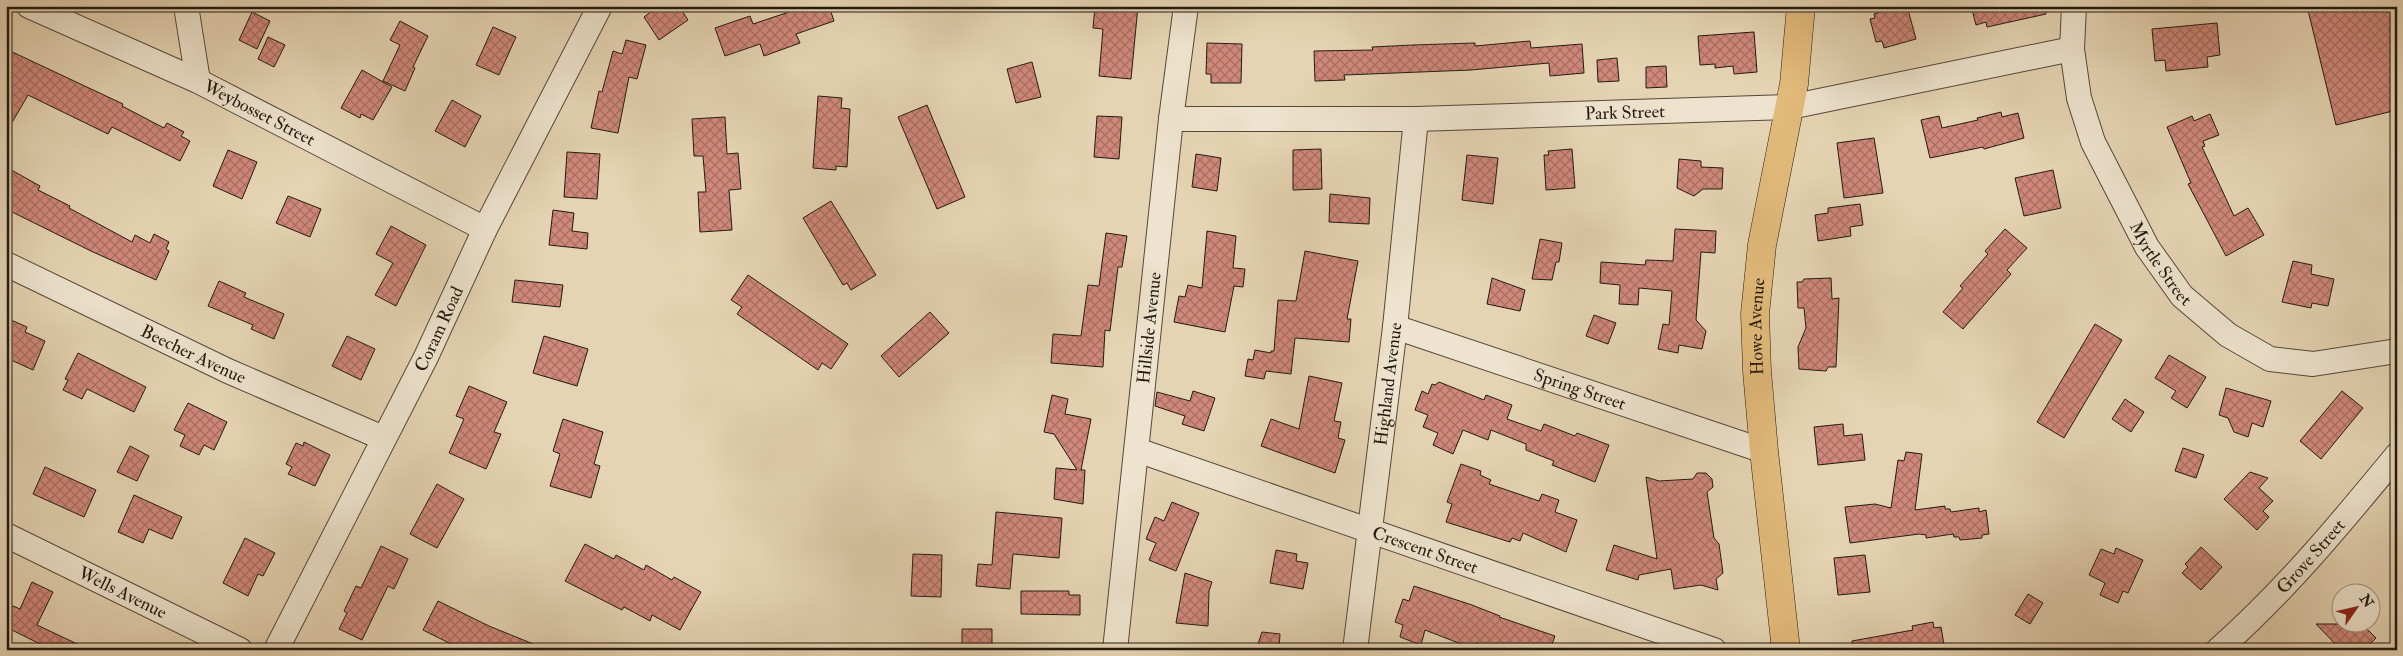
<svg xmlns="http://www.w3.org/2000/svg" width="2403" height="656" font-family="'IM FELL Double Pica',serif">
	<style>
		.building { fill: url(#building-cross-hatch); stroke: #231a10 }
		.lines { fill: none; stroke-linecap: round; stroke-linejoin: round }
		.minor-casing { stroke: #544839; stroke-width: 26 }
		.major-casing { stroke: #231a10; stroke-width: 29 }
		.minor { stroke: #eee3ce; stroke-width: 24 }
		.major { stroke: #e2ba7a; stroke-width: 28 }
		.labels { text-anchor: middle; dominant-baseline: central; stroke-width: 4; stroke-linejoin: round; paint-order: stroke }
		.street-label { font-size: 18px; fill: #231a10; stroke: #eee3ce }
	</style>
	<defs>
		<pattern id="building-cross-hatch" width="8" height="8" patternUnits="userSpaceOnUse" patternTransform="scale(1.25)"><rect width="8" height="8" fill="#d0887b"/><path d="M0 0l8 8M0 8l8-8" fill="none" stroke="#a86e63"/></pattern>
	</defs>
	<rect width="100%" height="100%" fill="#e5d4b3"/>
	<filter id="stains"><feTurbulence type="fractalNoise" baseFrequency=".004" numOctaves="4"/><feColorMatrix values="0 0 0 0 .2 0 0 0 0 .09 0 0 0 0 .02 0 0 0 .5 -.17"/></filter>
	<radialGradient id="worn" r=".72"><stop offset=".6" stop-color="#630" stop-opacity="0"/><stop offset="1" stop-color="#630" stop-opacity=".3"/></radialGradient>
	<path class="building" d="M659,6H679L688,20L659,40L644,17Z
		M787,6H829L834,21L796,34L800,43L764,56L760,44L725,56L715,28L750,16L753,24L789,12Z
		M1095,6H1138L1131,79L1099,76L1103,29L1093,28Z
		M1884,6H1907L1916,39L1884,48L1882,41L1876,42L1870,19L1875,18L1874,14L1885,11Z
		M1971,6H2045L2046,14L1987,27L1986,22L1976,25Z
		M2307,6H2397V110L2336,125Z
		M252,12L270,21L257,49L239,40Z
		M400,21L428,36L413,67L415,68L405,91L383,81L400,45L390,40Z
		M2217,23L2220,55L2207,57L2208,67L2166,71L2165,60L2155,61L2152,29Z
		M493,27L516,37L499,75L476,65Z
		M1754,32L1757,72L1734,74L1733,66L1715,68V64L1700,65L1698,36Z
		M268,37L285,45L274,67L258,59Z
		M626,40L646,45L637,79L629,77L618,133L591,128L599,91L602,92L613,51L622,54Z
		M1530,41L1531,48L1582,44L1584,73L1550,76L1549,63L1471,70L1344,75L1345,80L1315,81L1314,51L1373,50L1372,47L1413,45L1475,43V46Z
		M1207,43L1242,44L1241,83H1211V74H1206Z
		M6,49L123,104L122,106L164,128L167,123L184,132L181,136L190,141L180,161L112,127L108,134L28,95L6,133Z
		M1617,58L1619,81L1598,82L1597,60Z
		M1032,62L1041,97L1016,103L1007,69Z
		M1666,66L1667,87L1646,88V67Z
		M362,70L392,87L373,120L361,114L360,118L341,108Z
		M818,96L842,98L841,108L850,109L847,167L836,166V170L813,168Z
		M452,100L481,116L465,147L435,131Z
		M927,105L965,197L937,209L898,117Z
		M2001,112L2002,117L2018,113L2024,138L1984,149L1983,147L1930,158L1921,120L1939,116L1942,128L1978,120L1977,118Z
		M2210,114L2219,135L2203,141L2205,146L2202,147L2234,216L2248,208L2264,235L2226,256L2188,184L2191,183L2167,127L2192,116L2194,121Z
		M1097,116L1122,117L1119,159L1094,157Z
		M725,117L727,154L738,153L741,189L729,190L732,230L700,232L698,192H706L703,156H694L692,119Z
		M1874,138L1883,193L1844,198L1837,143Z
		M1321,149L1322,189L1293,190V150Z
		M1572,149L1575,188L1546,190L1544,155H1549L1548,151Z
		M228,150L257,162L242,199L213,186Z
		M567,152L600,154L597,199L564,197Z
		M1196,154L1221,158L1217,191L1192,187Z
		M1467,155L1498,158L1493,204L1462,200Z
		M1679,159L1701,161V167L1723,168L1722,189H1703L1694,196L1677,188Z
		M6,167L40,186L38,190L70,206L69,208L132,242L135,235L150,243L154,234L169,242L166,249L169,251L156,280L93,252L6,209Z
		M2053,170L2061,208L2024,216L2015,178Z
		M1330,194L1370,198L1369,224L1329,222Z
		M288,196L321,209L310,237L276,223Z
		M831,201L876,275L851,290L847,283L843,285L803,218Z
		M1860,204L1863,225L1850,227L1851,236L1818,241L1815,215L1828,213V208Z
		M553,210L574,213L572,231L588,233L587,249L549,245Z
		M391,226L426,245L396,306L375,295L393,263L376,254Z
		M1675,229L1716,231L1715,253L1701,252L1696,320L1706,331L1702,349L1679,345L1678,353L1658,349L1663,324L1669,325L1672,291L1639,288L1638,305L1619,304L1620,285L1600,283L1601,262L1645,265L1646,260L1673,261Z
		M2005,229L2027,248L2007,270L2011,274L1963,329L1943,312L1963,288L1960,286L1988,254L1985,251Z
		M1207,231L1236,236L1233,268L1245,269L1243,287L1234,286L1225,332L1174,322L1179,296L1185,297L1188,285L1202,288Z
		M1106,233L1127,236L1122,267H1118L1110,331L1105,330L1103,367L1051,363L1053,334L1081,336L1088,285L1099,286Z
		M1540,239L1562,243L1559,262H1556L1552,280L1532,279Z
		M1305,251L1358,261L1347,319H1351L1349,342L1295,338L1291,374L1266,371L1264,379L1245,376L1248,359L1253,360L1255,350L1271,353V351H1274L1278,300L1296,301Z
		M2293,261L2312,265L2311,274L2334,279L2328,306L2312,303L2311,308L2282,302Z
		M748,275L848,344L831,369L822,363L818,370L737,314L742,307L731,300Z
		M1492,278L1525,290L1520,311L1487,304Z
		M1831,278L1832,299L1839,298L1836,367H1828L1826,371L1799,369L1798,347L1806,328L1804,308H1798L1797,282H1802L1804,279Z
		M515,280L563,285L560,307L512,302Z
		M219,281L246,293L244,297L284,314L274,339L251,329L253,325L208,306Z
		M930,312L949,333L899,377L881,356Z
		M1594,315L1616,323L1608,344L1586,336Z
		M11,320L27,327L25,332L45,341L33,370L11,360L6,371V324L9,325Z
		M2095,324L2122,340L2064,438L2037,422Z
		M347,336L375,349L361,380L332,366Z
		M544,336L588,349L577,386L533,373Z
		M78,353L146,387L134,412L87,389L82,399L63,390L68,380L65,379Z
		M2169,355L2206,377L2187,408L2171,398L2176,391L2155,378Z
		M1309,376L1342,383L1334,421L1341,422L1338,438L1345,440L1335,473L1261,446L1271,419L1299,429Z
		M1439,382L1484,400L1486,395L1512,405L1507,419L1541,431L1544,424L1575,436L1577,433L1609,445L1595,482L1552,465L1554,461L1526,450V444L1491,430L1488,440L1463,430L1453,454L1433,445L1438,433L1423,427L1428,415L1415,410L1422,391L1428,394L1432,384L1435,385Z
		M469,386L507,402L494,432L501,434L486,469L449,453L464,419L456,416Z
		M2226,388L2271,401L2263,427L2252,423L2248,437L2234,432L2228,418L2219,415Z
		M1193,391L1215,398L1204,431L1182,424L1185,416L1155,406L1157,392L1190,401Z
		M2342,391L2363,408L2321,459L2300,441Z
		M1052,395L1068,399L1065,414L1091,419L1081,470H1085L1083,504L1054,499L1056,468L1077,470L1054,434L1044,432Z
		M2125,399L2144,412L2131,432L2112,419Z
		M188,403L227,422L214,450L204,445L199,455L180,446L185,435L174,430Z
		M563,419L603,432L594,464L600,466L591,498L550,486L560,454L553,451Z
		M1843,424L1844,436L1862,434L1865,460L1818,465L1814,427Z
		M304,442L330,455L315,486L288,474L292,467L286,464L296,443L303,446Z
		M130,446L149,456L137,481L117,472Z
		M2183,448L2204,455L2196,478L2175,471Z
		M1906,452L1922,454L1915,510L1945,506V509H1950L1951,512L1979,508V512L1986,510L1989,534L1982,535V538L1960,540L1959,537H1954L1953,534L1926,538V535L1919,534L1850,543L1845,507L1875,504L1891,508L1898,460L1904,461Z
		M1461,464L1481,471L1480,475L1491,480L1489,484L1539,501L1542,494L1559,500L1555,512L1577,520L1566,552L1523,533L1520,541L1512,538L1510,542L1446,522L1452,504L1447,502Z
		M45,467L96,490L84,517L33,494Z
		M2250,472L2268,478L2259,488L2273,501L2263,511L2269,517L2257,530L2224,499Z
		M1697,473H1706L1712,479L1713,487L1707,492L1714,538L1719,544L1723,573L1716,579L1718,590L1701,585L1674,589L1671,569L1639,575L1638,580L1606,570L1614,545L1657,559L1646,477L1659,481L1693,479Z
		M437,484L464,499L437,548L410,534Z
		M134,495L182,517L172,539L149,529L143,543L118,532Z
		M1172,502L1199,513L1176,571L1149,560L1156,543L1146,539L1155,517L1164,521Z
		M996,512L1062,518L1059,558L1013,554L1010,589L976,586L978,564L992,565Z
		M245,538L275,553L263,576L258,574L248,596L223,583Z
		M585,544L614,559L616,555L644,570L646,565L672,580L674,577L701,592L680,630L652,615L650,621L624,607L622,610L565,581Z
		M381,546L408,559L394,589L388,586L362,640L339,629L347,613L344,611L356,586L361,588Z
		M2201,547L2222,567L2201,590L2182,573L2188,567L2185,564Z
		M2116,548L2143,560L2128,593L2123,591L2118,603L2100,595L2105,583L2089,575L2101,549L2114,554Z
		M1276,550L1297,554L1296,561L1308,563L1303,589L1270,583Z
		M913,554L942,555L941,597L911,596Z
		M1865,555L1870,592L1838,595L1834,558Z
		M1185,573L1212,582L1209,591L1208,626L1176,623Z
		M32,582L53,592L37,625L90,650H52L6,627V619L13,606L20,609Z
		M1414,586L1472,605L1500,616L1499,617L1555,636L1550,650H1492L1476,643L1474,649L1425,630L1421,645L1400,637L1403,625L1395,622L1403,599L1409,601Z
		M1021,591H1069V595H1080V615L1021,614Z
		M2028,594L2043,603L2030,624L2015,615Z
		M438,601L489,626L548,650H463L423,630Z
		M1933,622L1934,628L1941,627L1945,650H1853L1852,641L1913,630L1912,626Z
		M2316,624H2362L2376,638L2364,650H2341Z
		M962,629H992V650H962Z
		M1262,632L1280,634L1279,650H1256Z"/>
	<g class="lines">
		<defs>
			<g id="minor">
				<path id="s1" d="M29,6L198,81L485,229"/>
				<path d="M186,6L198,81"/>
				<path id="s2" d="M2074,6L2072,49L2079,98L2093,142L2147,247L2182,296L2228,335L2270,359L2313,364L2397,351"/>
				<path id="s3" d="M1171,119H1416L1790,107L2072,49"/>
				<path id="s4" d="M6,264L228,371L383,438"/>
				<path id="s5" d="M1395,327L1764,451"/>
				<path id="s6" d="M1137,450L1714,650"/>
				<path id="s7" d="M6,535L240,650"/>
				<path id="s8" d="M276,650L426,357L485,229L600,6"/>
				<path id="s9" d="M1115,650L1171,119L1186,6"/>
				<path id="s10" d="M1355,650L1395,327L1416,119"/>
				<path id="s11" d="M2218,650C2284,592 2341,523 2397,455"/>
			</g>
			<g id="major">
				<path id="s12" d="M1786,650L1764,451L1757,371L1755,314L1762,245L1794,84L1801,6"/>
			</g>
		</defs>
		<use href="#minor" class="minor-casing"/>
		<use href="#major" class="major-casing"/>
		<use href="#minor" class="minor"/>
		<use href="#major" class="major"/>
	</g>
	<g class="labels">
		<g class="street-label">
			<text stroke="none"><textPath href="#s1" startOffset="254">Weybosset Street</textPath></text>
			<text stroke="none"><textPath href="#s3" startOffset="454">Park Street</textPath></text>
			<text stroke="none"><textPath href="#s2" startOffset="278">Myrtle Street</textPath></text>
			<text stroke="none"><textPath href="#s12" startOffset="325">Howe Avenue</textPath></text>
			<text stroke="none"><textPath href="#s8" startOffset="360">Coram Road</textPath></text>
			<text stroke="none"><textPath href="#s9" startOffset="324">Hillside Avenue</textPath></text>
			<text stroke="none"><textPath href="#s4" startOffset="208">Beecher Avenue</textPath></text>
			<text stroke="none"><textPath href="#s10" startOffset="268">Highland Avenue</textPath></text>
			<text stroke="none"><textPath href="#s5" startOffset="195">Spring Street</textPath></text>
			<text stroke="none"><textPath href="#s6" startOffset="305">Crescent Street</textPath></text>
			<text stroke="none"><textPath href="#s11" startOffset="132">Grove Street</textPath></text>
			<text stroke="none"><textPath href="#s7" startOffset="130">Wells Avenue</textPath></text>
		</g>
	</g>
	<rect width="2403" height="656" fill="none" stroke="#e5d4b3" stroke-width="25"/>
	<rect x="8" y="8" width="2388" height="641" fill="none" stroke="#231a10" stroke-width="2.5"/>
	<rect x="12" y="12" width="2378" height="631" fill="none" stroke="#231a10"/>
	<g transform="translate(2356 608) rotate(56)"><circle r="24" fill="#eee3ce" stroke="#9d9382"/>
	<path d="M0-4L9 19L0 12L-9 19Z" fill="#8f2418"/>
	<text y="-8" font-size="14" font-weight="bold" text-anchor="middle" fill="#231a10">N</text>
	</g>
	<rect width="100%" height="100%" filter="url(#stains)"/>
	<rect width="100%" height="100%" fill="url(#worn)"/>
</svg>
